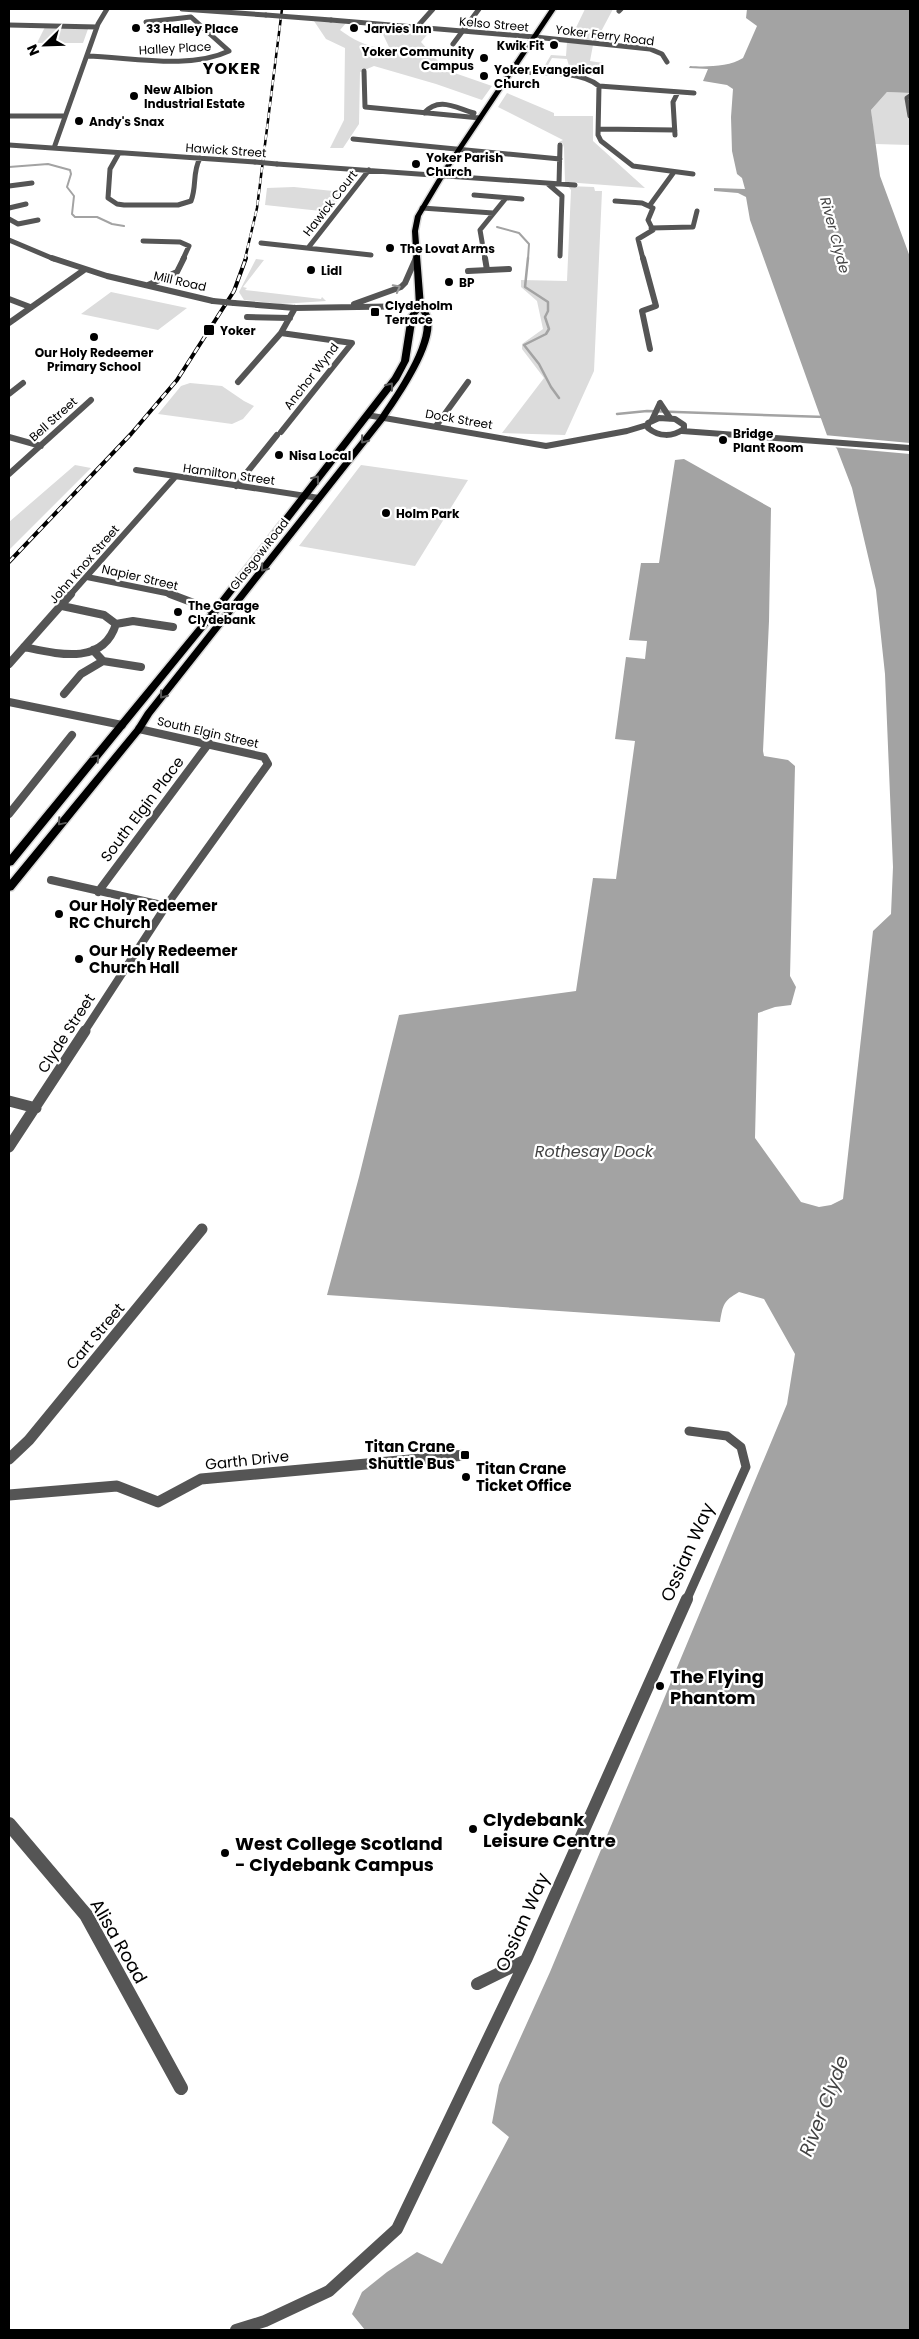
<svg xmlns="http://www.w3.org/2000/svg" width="919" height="2339" font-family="Poppins,sans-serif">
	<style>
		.green { fill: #dcdcdc }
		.water { fill: #a3a3a3 }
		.pier { fill: #fff }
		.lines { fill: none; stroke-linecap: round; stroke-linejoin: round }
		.stream-far1 { stroke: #a3a3a3; stroke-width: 2 }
		.stream { stroke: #a3a3a3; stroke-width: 2.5 }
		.primary-casing { stroke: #dbdbdb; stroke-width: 3 }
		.pedestrian-far1 { stroke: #555; stroke-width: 9 }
		.pedestrian { stroke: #555; stroke-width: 12 }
		.minor-far4 { stroke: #555; stroke-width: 5 }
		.minor-far3 { stroke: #555; stroke-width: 6 }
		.minor-far2 { stroke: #555; stroke-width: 8 }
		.minor-far1 { stroke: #555; stroke-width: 11 }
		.minor { stroke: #555; stroke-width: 14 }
		.tertiary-far1 { stroke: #555; stroke-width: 5 }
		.tertiary { stroke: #555; stroke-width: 6 }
		.primary { fill: #000; fill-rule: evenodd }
		.rail-far1-casing { stroke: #000; stroke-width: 2.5 }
		.rail-casing { stroke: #000; stroke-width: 4 }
		.rail-far1 { stroke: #fff; stroke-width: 2; stroke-dasharray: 5.5; stroke-linecap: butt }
		.rail { stroke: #fff; stroke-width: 2.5; stroke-dasharray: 7; stroke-linecap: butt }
		.minor-bridge-far1 { stroke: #555; stroke-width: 5 }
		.minor-bridge { stroke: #555; stroke-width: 6 }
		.tertiary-bridge { stroke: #555; stroke-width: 5 }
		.oneway { stroke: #999 }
		.oneway2 { stroke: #595959 }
		.poi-dot { fill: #000; stroke: #fff; stroke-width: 2 }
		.labels { text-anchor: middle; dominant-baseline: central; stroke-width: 4.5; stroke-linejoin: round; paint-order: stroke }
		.far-street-label { font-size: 12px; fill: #000; stroke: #fff }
		.far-poi-label { font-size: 12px; font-weight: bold; fill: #000; stroke: #fff; text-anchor: start }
		.far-water-label { font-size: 14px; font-style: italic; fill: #444; stroke: #fff }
		.street-label { font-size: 15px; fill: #000; stroke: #fff }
		.poi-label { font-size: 15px; font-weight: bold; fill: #000; stroke: #fff; text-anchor: start }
		.far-district-label { font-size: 16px; font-weight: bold; letter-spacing: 1px; fill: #000; stroke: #fff }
		.water-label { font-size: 16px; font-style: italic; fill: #444; stroke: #fff }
		.near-street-label { font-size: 18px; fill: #000; stroke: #fff }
		.near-poi-label { font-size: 18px; font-weight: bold; fill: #000; stroke: #fff; text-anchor: start }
		.near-water-label { font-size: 19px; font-style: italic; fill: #444; stroke: #fff }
	</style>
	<rect width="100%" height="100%" fill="#fff"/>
	<path class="green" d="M585,9H613L596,41L571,38Z
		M314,21L346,23L340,30C354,40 371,50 389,47L379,26L431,30L421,42L446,70L492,86L482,100L436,84L374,66L360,72L359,124L343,148H330L344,120L345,48L326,39Z
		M45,27L88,29L83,43H37Z
		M567,42L593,45L590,61L603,63L595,76L562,72L568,71L569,68L565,67L569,66L567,59L552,58L548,65H545L551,55L566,56Z
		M887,92L910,93V96L907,98L910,119V145L875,144L871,110Z
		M507,93L554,113V116H593V141L645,188L565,182L564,148L563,144L559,142L563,140L498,107Z
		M568,186L594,187L595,191H602L594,371L565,435L502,433L544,378L522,349V344L543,329L537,301L521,287V280L567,281L571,190Z
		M294,187L343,192L330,212L265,205L267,188Z
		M256,259L264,260L243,287L247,288L245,290L321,299L322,297L326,301L281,304L244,300L239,292Z
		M111,292L187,308L158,330L81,314Z
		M190,383L222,386L244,401L254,406L243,419L232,424L158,414L181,386Z
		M75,465L91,468L9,550V522Z
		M361,465L468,480L415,566L299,546Z"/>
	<path class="water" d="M747,9L910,10V93L887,92L871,110L880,176L910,257V2330H365L352,2314L362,2292L387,2272L417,2252L442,2264L509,2137L492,2123L499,2085L550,1972L787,1404L795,1354L764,1299L739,1292C723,1301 723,1305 720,1322L327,1295L359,1177L399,1015L576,991L593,878L616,879L635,741L615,739L626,657L645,659L647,641L629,640L641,563H659L675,460L684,459L771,508L769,621L763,751L764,756L788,760L795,766L790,976L796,987L791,1005L775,1007L758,1013L755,1138L801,1202L819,1207L831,1205L843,1199L873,931L891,914L893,867L885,674L876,590L852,488L837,449L828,438L750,220L746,197L738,193L714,191V188L745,189L742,178L737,174L732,151L731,117L733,89L727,85L703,81L708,69L689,68L690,66C705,67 729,67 743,58L757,26L746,18Z"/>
	<path class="pier" d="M824,435L910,443V454L832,447Z"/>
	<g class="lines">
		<path class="stream-far1" d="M9,167L48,164L70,170L71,174L67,187L74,196L72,214L75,217H97L112,224L124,226
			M497,227L519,233L529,244L528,259"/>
		<path class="stream" d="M528,258L525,287L548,302V311L545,317L549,329L546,334L524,345L539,364L551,387L559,398
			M617,414L647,411L825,417"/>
		<defs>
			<path id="primary" d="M550,9H556L449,169L421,216L418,231L424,306C426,309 429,312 430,315C440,342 399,399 385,420L152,715L142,731L13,890L9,891V881L135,728L145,712L379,417C393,396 437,335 420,311L416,316L409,361L399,380L218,613L13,865L9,866V856L212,609L392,377L401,361L408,316L416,306L412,231L415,216L443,169Z"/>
		</defs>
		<use href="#primary" class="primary-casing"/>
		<path class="pedestrian-far1" d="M686,1601L746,1467L741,1447L727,1436L689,1431"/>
		<path class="pedestrian" d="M477,1984L526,1960
			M236,2330L265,2321L329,2291L397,2229L526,1960L687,1599"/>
		<path class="minor-far4" d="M619,11L621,9
			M9,25L97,27
			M417,27L433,9
			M177,32L204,28
			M535,37L650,49L662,54L667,62
			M453,44L479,9
			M87,56C130,57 189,70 229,51L191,17L146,22
			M364,71L365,107L480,118
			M513,72C537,73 580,70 599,86L598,135L601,141L633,166L693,174
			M599,86L694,93
			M910,96L907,98L910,116
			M424,113C439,96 456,108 474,113
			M9,116H65
			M599,129L675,130
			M675,135L673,102L678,92
			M353,139L560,159
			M9,145L255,162
			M54,148L98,24L107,9
			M119,153L110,169L108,198L117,204L124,205H178L191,201C197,186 192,173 200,158
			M277,164L575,185
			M548,184L562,196L560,256
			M559,184L560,145
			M9,186L32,183
			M474,195L522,199
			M615,201L642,203L653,208L648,220L653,230L638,239L643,259
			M650,205L674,172
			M9,208L26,204
			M422,208L493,213
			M9,219L18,224L38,220
			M651,228L693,227L697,211
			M9,240L54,259
			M143,241L180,242L189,246L183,259
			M261,243L371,255
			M308,248L369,170
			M416,259L417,256
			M485,259L480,230L506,198"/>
		<path class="minor-far3" d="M52,258L107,276L213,301
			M485,258L487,270
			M643,258L656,306L642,311L650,349
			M468,271L509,269
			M148,285L177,272L184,258
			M9,299L30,307
			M234,303L295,308L420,306
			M354,304L401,287L405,283L416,258
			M247,317L290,318
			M9,323L84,270
			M281,333L352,343L281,432
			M238,382L281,333L295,308
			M9,394L23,383
			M660,403L670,418
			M652,420L660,403
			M436,426L468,382
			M9,437L41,446
			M136,470L319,498
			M9,474L91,400
			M236,486L277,435
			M87,577L176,595
			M70,595L175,477"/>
		<path class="minor-far2" d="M170,594L215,611
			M116,624L133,621L173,627
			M24,647C58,654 103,666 116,624L104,615L62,606
			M93,650L103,661L141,667
			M9,664L71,594
			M64,694L81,674L103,661
			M9,702L122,725
			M9,814L72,735
			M51,880L166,906
			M98,892L209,743
			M84,1032L166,906L268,764L264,757L139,729"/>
		<path class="minor-far1" d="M9,1101L36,1108
			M9,1147L85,1031
			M9,1459L29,1440L202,1229
			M9,1495L117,1486L158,1502L201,1479L465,1455"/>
		<path class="minor" d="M9,1824L86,1915L181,2088"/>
		<path class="tertiary-far1" d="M182,9L266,15
			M331,20L535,37"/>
		<path class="tertiary" d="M367,415L546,446L627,431L647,425
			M659,418L675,419L684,425V429C672,437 659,437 648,428V423Z
			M682,431L910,448"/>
		<use href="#primary" class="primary"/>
		<defs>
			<path id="rail-far1" d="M245,259L257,208L282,9"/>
			<path id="rail" d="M9,562L131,434L177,380L234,291L246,258"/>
		</defs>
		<use href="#rail-far1" class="rail-far1-casing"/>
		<use href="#rail" class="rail-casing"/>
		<use href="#rail-far1" class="rail-far1"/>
		<use href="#rail" class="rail"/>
		<path class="minor-bridge-far1" d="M255,162L277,164"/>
		<path class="minor-bridge" d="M213,301L234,303"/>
		<path class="tertiary-bridge" d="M266,15L331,20"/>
	</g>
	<defs><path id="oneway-chevron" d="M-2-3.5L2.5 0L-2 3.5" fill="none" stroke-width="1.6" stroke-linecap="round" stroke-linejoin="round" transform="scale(1.25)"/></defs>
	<use class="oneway" href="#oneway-chevron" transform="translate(397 288) rotate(-28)"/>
	<g class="oneway2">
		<use href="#oneway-chevron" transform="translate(390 386) rotate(-52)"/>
		<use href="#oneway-chevron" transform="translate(364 440) rotate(128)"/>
		<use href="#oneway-chevron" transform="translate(316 479) rotate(-52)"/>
		<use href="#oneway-chevron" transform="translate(264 568) rotate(129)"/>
		<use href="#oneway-chevron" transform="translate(163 695) rotate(128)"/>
		<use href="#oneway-chevron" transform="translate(96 758) rotate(-50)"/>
		<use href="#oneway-chevron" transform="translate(61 822) rotate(130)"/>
	</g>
	<g class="poi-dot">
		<circle cx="136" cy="28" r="5"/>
		<circle cx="354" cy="28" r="5"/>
		<circle cx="554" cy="45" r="5"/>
		<circle cx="484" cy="58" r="5"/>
		<circle cx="484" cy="76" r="5"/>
		<circle cx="134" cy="96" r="5"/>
		<circle cx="79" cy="121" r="5"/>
		<circle cx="416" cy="164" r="5"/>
		<circle cx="390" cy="248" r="5"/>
		<circle cx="311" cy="270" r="5"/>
		<circle cx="449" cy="282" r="5"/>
		<rect x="370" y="307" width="10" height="10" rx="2.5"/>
		<rect x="203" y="324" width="12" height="12" rx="2.5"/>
		<circle cx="94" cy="337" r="5"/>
		<circle cx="723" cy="440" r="5"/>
		<circle cx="279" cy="455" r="5"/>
		<circle cx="386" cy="513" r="5"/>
		<circle cx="178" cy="612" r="5"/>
		<circle cx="59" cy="914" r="5"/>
		<circle cx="79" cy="959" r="5"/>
		<rect x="460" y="1450" width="10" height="10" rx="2.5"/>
		<circle cx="466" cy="1477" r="5"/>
		<circle cx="660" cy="1686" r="5"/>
		<circle cx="473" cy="1829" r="5"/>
		<circle cx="225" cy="1853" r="5"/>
	</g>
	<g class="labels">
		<g class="far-street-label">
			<text transform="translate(494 24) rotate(5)">Kelso Street</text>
			<text transform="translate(605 35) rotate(7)">Yoker Ferry Road</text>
			<text transform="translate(175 48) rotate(-3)">Halley Place</text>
			<text transform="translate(226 150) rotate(4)">Hawick Street</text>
			<text transform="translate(330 203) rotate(-52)">Hawick Court</text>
			<text transform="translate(180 281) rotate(13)">Mill Road</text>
			<text transform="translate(311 376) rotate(-52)">Anchor Wynd</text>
			<text transform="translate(53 419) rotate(-42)">Bell Street</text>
			<text transform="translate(459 419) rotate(10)">Dock Street</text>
			<text transform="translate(229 474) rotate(8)">Hamilton Street</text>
			<text transform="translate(259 554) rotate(-52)">Glasgow Road</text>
			<text transform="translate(84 564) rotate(-49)">John Knox Street</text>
			<text transform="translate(140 577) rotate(13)">Napier Street</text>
			<text transform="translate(208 732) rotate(13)">South Elgin Street</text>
		</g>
		<g class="far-poi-label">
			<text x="146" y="28">33 Halley Place</text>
			<text x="364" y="28">Jarvies Inn</text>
			<text x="544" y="45" text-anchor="end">Kwik Fit</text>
			<text x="474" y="51" text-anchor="end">Yoker Community<tspan x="474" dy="14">Campus</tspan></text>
			<text x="494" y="69">Yoker Evangelical<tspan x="494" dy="14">Church</tspan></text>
			<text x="144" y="89">New Albion<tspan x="144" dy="14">Industrial Estate</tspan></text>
			<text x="89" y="121">Andy's Snax</text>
			<text x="426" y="157">Yoker Parish<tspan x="426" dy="14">Church</tspan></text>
			<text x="400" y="248">The Lovat Arms</text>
			<text x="321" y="270">Lidl</text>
			<text x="459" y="282">BP</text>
			<text x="385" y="305">Clydeholm<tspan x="385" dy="14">Terrace</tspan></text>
			<text x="220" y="330">Yoker</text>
			<text x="94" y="352" text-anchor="middle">Our Holy Redeemer<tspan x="94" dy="14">Primary School</tspan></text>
			<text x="733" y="433">Bridge<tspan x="733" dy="14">Plant Room</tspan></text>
			<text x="289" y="455">Nisa Local</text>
			<text x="396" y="513">Holm Park</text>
			<text x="188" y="605">The Garage<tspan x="188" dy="14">Clydebank</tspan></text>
		</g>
		<g class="far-water-label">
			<text transform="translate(835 235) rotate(75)">River Clyde</text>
		</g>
		<g class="street-label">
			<text transform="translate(142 809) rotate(-53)">South Elgin Place</text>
			<text transform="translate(66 1033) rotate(-57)">Clyde Street</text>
			<text transform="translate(95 1336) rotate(-50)">Cart Street</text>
			<text transform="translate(247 1460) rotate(-6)">Garth Drive</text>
		</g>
		<g class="poi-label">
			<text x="69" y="905">Our Holy Redeemer<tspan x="69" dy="17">RC Church</tspan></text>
			<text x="89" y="950">Our Holy Redeemer<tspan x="89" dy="17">Church Hall</tspan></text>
			<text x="455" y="1446" text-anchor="end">Titan Crane<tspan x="455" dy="17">Shuttle Bus</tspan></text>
			<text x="476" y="1468">Titan Crane<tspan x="476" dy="17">Ticket Office</tspan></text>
		</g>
		<g class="far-district-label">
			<text x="232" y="68">YOKER</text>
		</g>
		<g class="water-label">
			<text x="594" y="1151">Rothesay Dock</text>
		</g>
		<g class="near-street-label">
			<text transform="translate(687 1552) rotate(-66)">Ossian Way</text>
			<text transform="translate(522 1922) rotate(-66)">Ossian Way</text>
			<text transform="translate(119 1941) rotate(60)">Alisa Road</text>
		</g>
		<g class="near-poi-label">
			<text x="670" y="1676">The Flying<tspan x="670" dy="21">Phantom</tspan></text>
			<text x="483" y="1819">Clydebank<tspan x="483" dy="21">Leisure Centre</tspan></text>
			<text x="235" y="1843">West College Scotland<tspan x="235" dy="21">- Clydebank Campus</tspan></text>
		</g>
		<g class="near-water-label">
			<text transform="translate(824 2106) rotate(-69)">River Clyde</text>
		</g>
	</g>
	<rect width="919" height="2339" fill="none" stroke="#000000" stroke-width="20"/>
	<g transform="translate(45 45) rotate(247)" stroke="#ffffff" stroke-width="4" paint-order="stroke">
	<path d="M0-4L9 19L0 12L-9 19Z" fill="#000000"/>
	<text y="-8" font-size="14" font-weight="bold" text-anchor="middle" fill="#000000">N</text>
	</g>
</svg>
